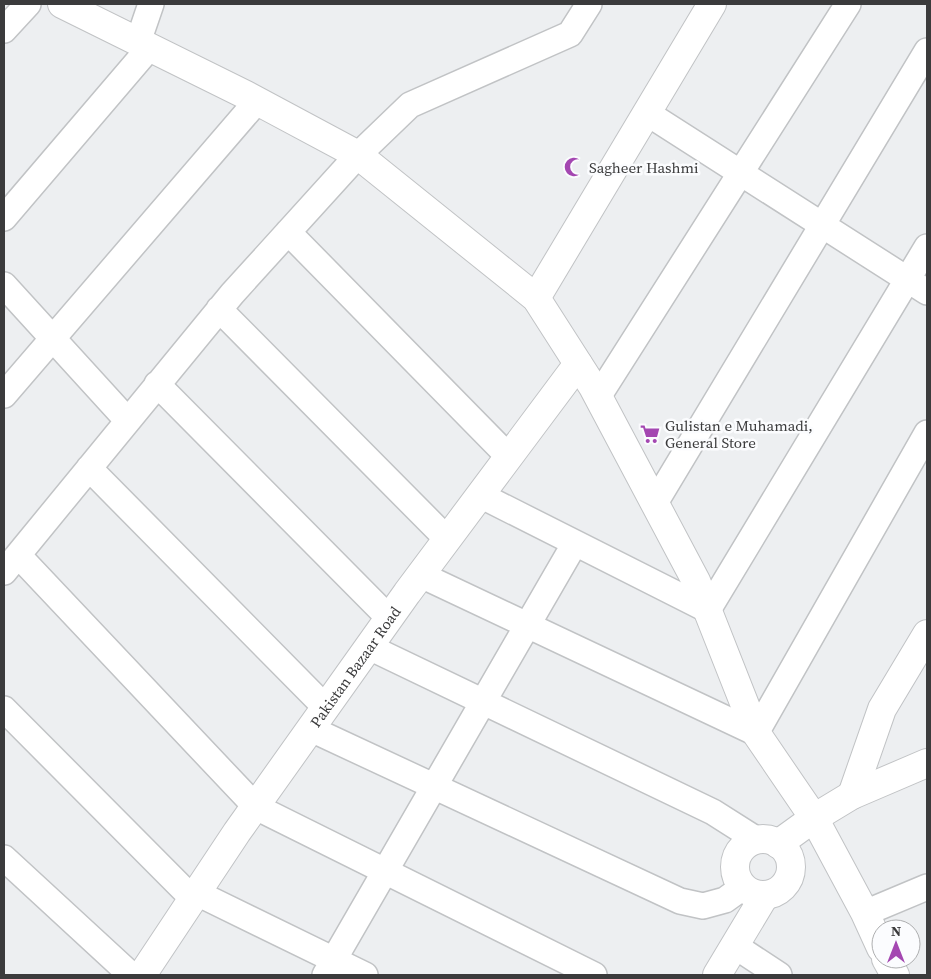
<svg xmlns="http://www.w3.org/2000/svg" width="931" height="979" font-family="'Source Serif 4',serif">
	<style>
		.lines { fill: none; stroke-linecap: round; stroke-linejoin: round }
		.minor-casing { stroke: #c1c3c5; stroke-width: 28 }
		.tertiary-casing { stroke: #c1c3c5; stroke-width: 30 }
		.minor { stroke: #fff; stroke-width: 25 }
		.tertiary { stroke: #fff; stroke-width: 28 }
		.labels { text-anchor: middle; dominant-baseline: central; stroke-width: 5; stroke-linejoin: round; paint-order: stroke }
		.poi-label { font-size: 15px; fill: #3b3b3c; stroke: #fbfcfe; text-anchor: start }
		.street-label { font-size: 15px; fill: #3b3b3c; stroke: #fbfcfe }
	</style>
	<rect width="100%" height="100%" fill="#edeff1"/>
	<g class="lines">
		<defs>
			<path id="minor" d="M4,30L28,4
				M138,42L151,4
				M647,113L927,292
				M4,218L150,47
				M288,232L509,457
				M4,285L128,421
				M219,309L447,539
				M157,384L389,618
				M4,395L257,101
				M598,397L848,4
				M89,468L326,708
				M480,495L708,610L927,247
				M655,503L927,51
				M18,555L256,807L594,975
				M4,572L232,294L358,155L410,105L570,34L589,4
				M421,575L756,733L927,433
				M369,647L713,812L757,840
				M4,709L193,899
				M311,729L680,901L703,906L725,900L743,887
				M4,858L131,975
				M197,893L365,975
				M865,913L927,887
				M735,946L779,975
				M325,975L575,543"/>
			<g id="tertiary">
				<path d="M62,4L246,95L358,155L536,298L593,387L696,581L756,733L814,818L865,913L881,948"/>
				<path d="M536,298L712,4"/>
				<path d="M852,795L882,709L927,634"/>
				<circle cx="763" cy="867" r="28"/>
				<path d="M778,844L814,818L852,795L927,763"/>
				<path d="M886,959L895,975"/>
				<path id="s1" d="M142,975L237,832L407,593L578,364"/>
				<path d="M717,975L765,895"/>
			</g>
		</defs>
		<use href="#minor" class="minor-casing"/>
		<use href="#tertiary" class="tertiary-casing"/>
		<use href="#minor" class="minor"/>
		<use href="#tertiary" class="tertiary"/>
	</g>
	<defs>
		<symbol id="mosque-bare" viewBox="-9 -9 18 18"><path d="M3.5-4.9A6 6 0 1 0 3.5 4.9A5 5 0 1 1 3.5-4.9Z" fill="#a447b1" stroke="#fbfcfe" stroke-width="2.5" paint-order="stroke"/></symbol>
		<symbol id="supermarket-bare" viewBox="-9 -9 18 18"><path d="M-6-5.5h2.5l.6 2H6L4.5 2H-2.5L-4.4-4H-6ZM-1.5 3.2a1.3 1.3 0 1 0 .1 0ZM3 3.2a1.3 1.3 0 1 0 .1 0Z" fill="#a447b1" stroke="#fbfcfe" stroke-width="2.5" paint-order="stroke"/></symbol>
	</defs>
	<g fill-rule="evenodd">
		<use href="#mosque-bare" x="560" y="153" width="28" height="28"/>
		<use href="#supermarket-bare" x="636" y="420" width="28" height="28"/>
	</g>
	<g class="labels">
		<g class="poi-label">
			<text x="589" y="167">Sagheer Hashmi</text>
			<text x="665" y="425">Gulistan e Muhamadi,<tspan x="665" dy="17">General Store</tspan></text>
		</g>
		<g class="street-label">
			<text stroke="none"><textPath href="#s1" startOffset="375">Pakistan Bazaar Road</textPath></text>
		</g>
	</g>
	<rect width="931" height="979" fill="none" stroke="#3b3b3c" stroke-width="10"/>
	<g transform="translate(896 944)"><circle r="24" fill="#fbfcfe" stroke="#aeafb0"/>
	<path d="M0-4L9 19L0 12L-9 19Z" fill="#a447b1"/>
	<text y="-8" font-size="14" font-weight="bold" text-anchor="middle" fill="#3b3b3c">N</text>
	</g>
</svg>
